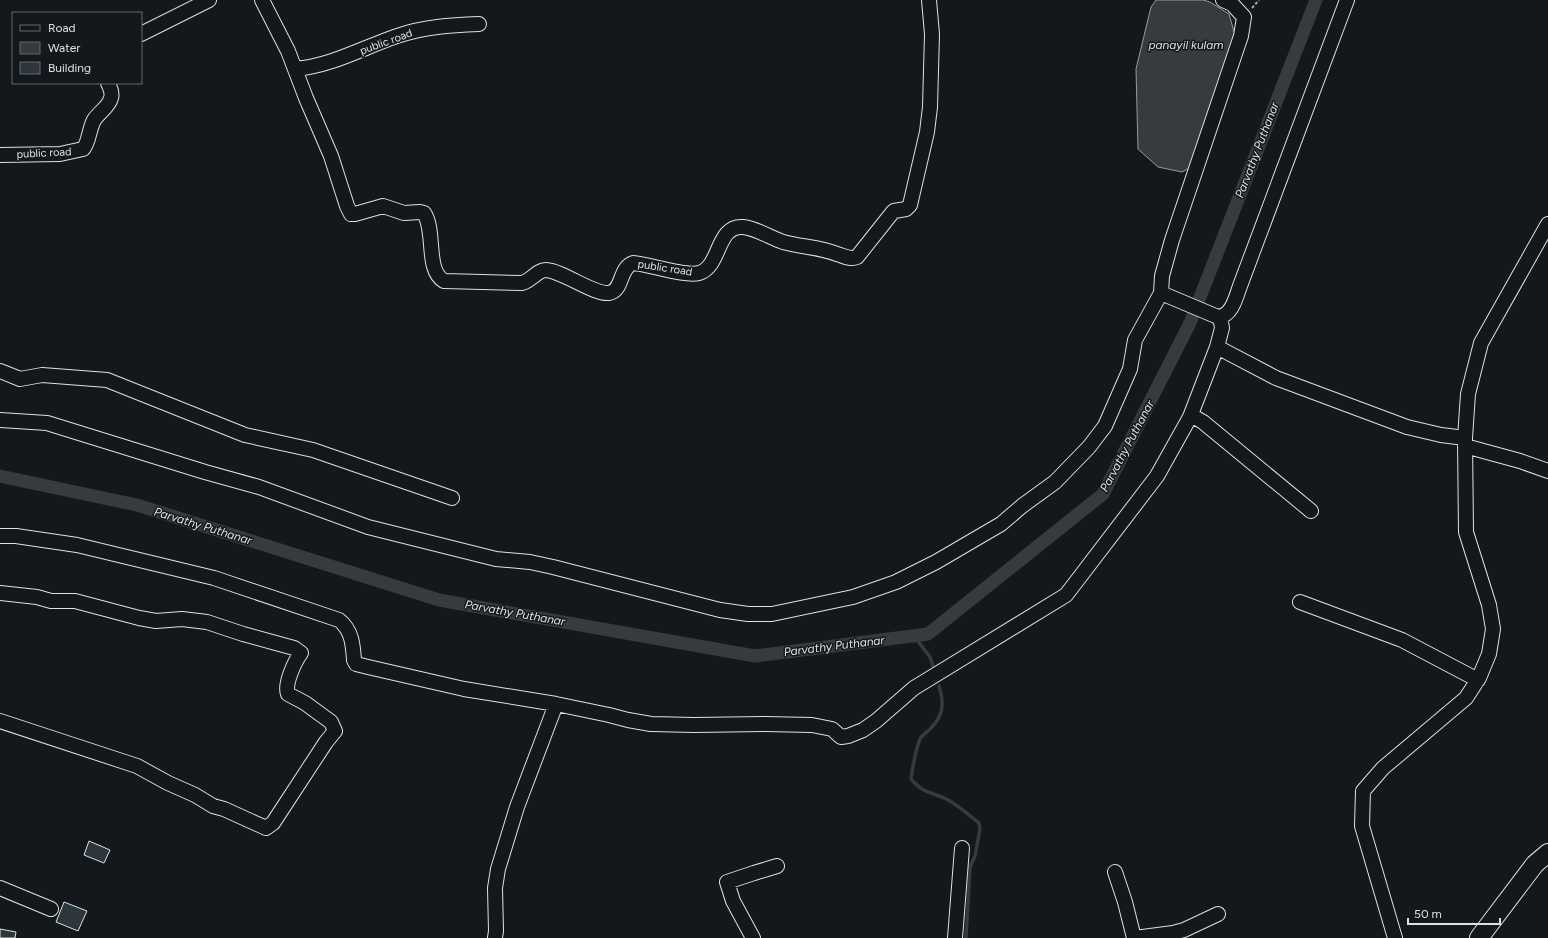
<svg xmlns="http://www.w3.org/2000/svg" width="1548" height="938" font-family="Figtree,sans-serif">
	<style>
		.water { fill: #363b3e; stroke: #939e99 }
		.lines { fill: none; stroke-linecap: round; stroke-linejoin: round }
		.stream { stroke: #363b3e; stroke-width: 3.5 }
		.canal { stroke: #363b3e; stroke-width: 13 }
		.building { fill: #2c363c; stroke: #d8e6dc }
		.minor-casing { stroke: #d8e6dc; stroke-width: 16 }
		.major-casing { stroke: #d8e6dc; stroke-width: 20 }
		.path { stroke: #9da8a2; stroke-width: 2; stroke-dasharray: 3 2; stroke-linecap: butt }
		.minor { stroke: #14181c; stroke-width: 14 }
		.major { stroke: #14181c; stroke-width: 18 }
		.labels { text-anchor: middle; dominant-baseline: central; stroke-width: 3; stroke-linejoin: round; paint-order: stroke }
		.street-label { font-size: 11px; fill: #d8e6dc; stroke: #14181c }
		.water-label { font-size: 12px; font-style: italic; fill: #d8e6dc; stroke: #14181c }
	</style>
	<rect width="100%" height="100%" fill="#14181c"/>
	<path class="water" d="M1156,0H1203L1210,2L1229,14L1235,35L1197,164L1182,172L1158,167L1138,149L1136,69L1151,7Z"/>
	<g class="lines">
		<path class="stream" d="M914,636L930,657L933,666
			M939,686C944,702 944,715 931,728C928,732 922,735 920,739C915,751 913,766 911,779C926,796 932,791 948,800C959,806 969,815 979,823L980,829L975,856L970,867L966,938"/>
		<path class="canal" d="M0,476L137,505L439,600L755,656L928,634L1103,494L1190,323L1316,0"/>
	</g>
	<path class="building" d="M89,841L110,850L104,863L84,855Z
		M64,902L87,911L78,931L56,922Z
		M0,929L16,932L15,938H0Z"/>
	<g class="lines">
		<defs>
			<path id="minor" d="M262,0L288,51L306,98L331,156L347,206L351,214H355L383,206L404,213L420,212L424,213C436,231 425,270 444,281L522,283C531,281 537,270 546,270C563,271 594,295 609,293C623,291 619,268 633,263C649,264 685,277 699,273C721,267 716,225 743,227C756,228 771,238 783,242C801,247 820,247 837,254C844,256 850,260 857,257L892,213L894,211L906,209L910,205L927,132L930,107L932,34L929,0
				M141,34L209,0
				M295,69C331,66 362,48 397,36C423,27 451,25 479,24
				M0,155L60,154L83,149C89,143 89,129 94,120C99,112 109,107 111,98C113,92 110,88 108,83
				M1161,293L1218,317
				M1217,347L1276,378L1407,427L1441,435L1465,438
				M0,371L20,379L42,375L107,380L245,435L313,450L452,498
				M1190,417L1196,418L1203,422L1311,511
				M0,420L47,423L205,472L259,487L368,527L496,559L530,562L553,567L720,610L748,614H772L853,597L896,582L936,562L1001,524L1022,506L1055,482L1089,447L1105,426L1130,369L1135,340L1161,293L1162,276L1172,240L1241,36L1244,17L1232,4L1223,0
				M1465,446L1520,461L1548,471
				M0,536H16L77,545L214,578L339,620C352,630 353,645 354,660L356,664L368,667L464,689L556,704L609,715L628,720L651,724L694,725L765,724L812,725L832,729L841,737L848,736L863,730L876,721L914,688L1066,595L1157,476L1190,417L1217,347L1222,328L1221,322L1218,317C1232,316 1236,297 1240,286L1347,0
				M0,593L37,597L51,601H75L139,618L156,621L182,619L207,622L243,634L294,648L301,653C295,661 284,684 288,694L305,703L331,722L335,731L326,742L273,823L266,828L224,809L213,806L195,795L168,783L137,766L0,721
				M1300,602L1402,640L1478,680
				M1115,872L1125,902L1134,938
				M0,888L51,909
				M495,938L496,931L495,888L498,869L517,807L556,704
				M753,938L733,901L727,882L754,873L777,866
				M955,938L962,848
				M1135,938L1173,933L1184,930L1218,914
				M1395,938L1362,826L1363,791L1383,768L1466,698L1479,678L1489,654L1493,629L1489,605L1466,532L1465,438L1468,394L1481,343L1548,224"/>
			<path id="major" d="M1479,938L1535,864L1548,853"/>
		</defs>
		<use href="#minor" class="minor-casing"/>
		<use href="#major" class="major-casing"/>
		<path class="path" d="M1252,8L1259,0"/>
		<use href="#minor" class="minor"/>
		<use href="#major" class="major"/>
	</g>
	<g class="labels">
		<g class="street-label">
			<text transform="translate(386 42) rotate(-20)">public road</text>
			<text transform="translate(44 153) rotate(-3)">public road</text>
			<text transform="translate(665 268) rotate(9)">public road</text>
		</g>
		<g class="water-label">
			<text x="1186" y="45">panayil kulam</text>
			<text transform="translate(1257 150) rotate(-69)">Parvathy Puthanar</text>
			<text transform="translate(1127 446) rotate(-62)">Parvathy Puthanar</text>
			<text transform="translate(203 526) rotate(17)">Parvathy Puthanar</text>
			<text transform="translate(515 613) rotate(10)">Parvathy Puthanar</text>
			<text transform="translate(834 646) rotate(-7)">Parvathy Puthanar</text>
		</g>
	</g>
	<rect x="12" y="12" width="130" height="72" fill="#14181c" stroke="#626a69"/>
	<rect x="20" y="25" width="20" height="6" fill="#14181c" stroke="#626a69"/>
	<text x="48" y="32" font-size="12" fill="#d8e6dc">Road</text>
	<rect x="20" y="42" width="20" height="12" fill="#363b3e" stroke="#626a69"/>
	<text x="48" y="52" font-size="12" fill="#d8e6dc">Water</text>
	<rect x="20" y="62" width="20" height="12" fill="#2c363c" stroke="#626a69"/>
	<text x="48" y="72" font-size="12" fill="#d8e6dc">Building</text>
	<path d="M1408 918v6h92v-6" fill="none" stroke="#d8e6dc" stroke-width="2"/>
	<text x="1414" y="918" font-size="12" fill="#d8e6dc" stroke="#14181c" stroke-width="3" paint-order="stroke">50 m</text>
</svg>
